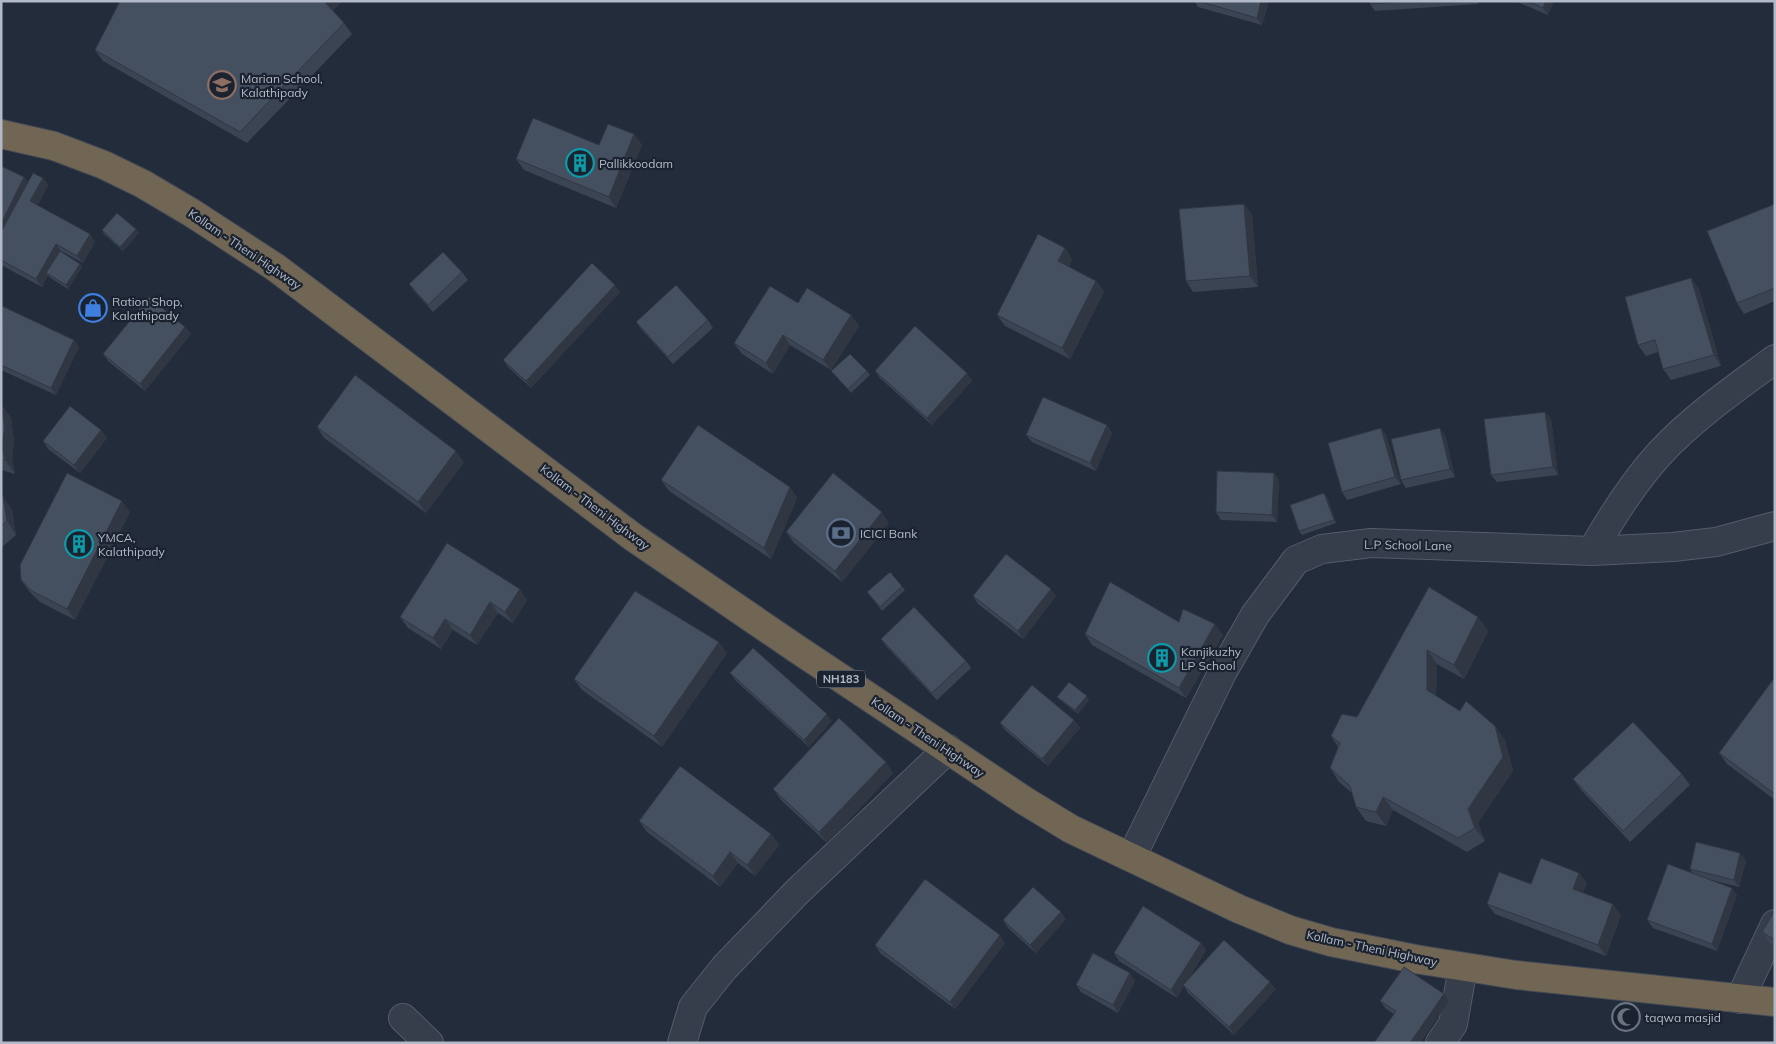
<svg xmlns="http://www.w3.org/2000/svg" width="1776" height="1044" font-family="Mulish,sans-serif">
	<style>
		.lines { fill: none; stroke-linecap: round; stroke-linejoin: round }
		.street-casing { stroke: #555c69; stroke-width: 30 }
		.highway-casing { stroke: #424956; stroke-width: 30 }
		.street { stroke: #363e4b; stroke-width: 28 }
		.highway { stroke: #716653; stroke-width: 28 }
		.wall { fill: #3a4453 }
		.shaded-wall { fill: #303743 }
		.building { fill: #444f60; stroke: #303743 }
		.labels { text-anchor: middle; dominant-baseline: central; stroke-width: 4.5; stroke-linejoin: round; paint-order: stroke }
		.shield { fill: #1c2330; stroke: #858c9a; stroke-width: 1 }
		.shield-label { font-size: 11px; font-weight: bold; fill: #b2b9c7 }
		.poi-label { font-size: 12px; fill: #b2b9c7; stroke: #1c2330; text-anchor: start }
		.street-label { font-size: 12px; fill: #b2b9c7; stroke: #1c2330 }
	</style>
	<rect width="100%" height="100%" fill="#232c3b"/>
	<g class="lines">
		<defs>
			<path id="street" d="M1592,551C1612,516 1634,481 1662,451C1695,416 1736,388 1775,359
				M1132,856L1223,671L1255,615L1296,560L1322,549L1371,543L1592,551L1673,547L1716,542L1775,526
				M1740,999L1775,924
				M403,1018L429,1043
				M682,1043L693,1007L724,968L797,892L948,749
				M1440,1043L1453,1024L1463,967"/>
			<path id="highway" d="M1,134L54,146L104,165L143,184L192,213L275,267L633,537L797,649L1025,801L1071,829L1239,909L1290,930L1331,942L1415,959L1516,975L1775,1002"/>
		</defs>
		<use href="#street" class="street-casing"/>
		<use href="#highway" class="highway-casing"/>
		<use href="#street" class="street"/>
		<use href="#highway" class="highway"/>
	</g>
	<path class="wall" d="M342,1L333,11L344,23L352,34L247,143L103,61L95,50Z
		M1194,1H1269L1262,25L1198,7Z
		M1370,1H1478V4L1375,11L1370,4Z
		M1515,1H1554L1548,15Z
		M634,134L642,145L616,208L524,170L516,159L599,145Z
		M1,166L24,177L28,182L43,178L48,185L37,205L90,234L95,242L83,263L61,251V252L80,264L82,267L68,289L49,277L48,275L42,287L1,265Z
		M1244,204L1252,215L1258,287L1193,292L1186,281Z
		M1775,204V301L1744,314L1737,303Z
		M102,230L139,233L123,251L104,234Z
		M1065,248L1072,259L1069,267L1096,281L1104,292L1070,359L1005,326L997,315Z
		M462,272L468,280L433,312L414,291L409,284Z
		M1691,278L1699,289L1721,366L1671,380L1663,369L1658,352L1646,356L1638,345Z
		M615,285L620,292L531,388L508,367L503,360Z
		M798,303L851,315L859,326L831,370L790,345L773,374L742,354L734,343Z
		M1,308L74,340L79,347L56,395L1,370Z
		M708,320L713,328L673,364L641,329L636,322Z
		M185,327L191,334L145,391L108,361L103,354Z
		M831,371H867L870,375L851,393Z
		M875,371L967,373L972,381L932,425L880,378Z
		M1,404L11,418L14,441L12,459L15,474L1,470Z
		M1545,412L1551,419L1558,475L1497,482L1491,475Z
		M1107,425L1112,433L1096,471L1032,442L1026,435Z
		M317,427L464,462L426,513L324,438Z
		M1381,428L1386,435L1401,484L1347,500L1342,492Z
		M101,430L107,438L80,473L48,449L43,441Z
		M1445,435L1455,477L1406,488L1401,480Z
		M1274,473L1279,480L1277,522L1221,520L1216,512Z
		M661,480L790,487L797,498L771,559L669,491Z
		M1,494L12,510L16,535L1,548Z
		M1327,497L1336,523L1302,535L1299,531Z
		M130,512L75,620L40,602L29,591L21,580Z
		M889,523L842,582L794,543L786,532Z
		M447,543L527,600L513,623L498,613L477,645L453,630L441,649L408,628L400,617Z
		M902,586L905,590L882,611L867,592Z
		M1429,587L1478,617L1488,631L1464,679L1437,664L1436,696L1505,740L1513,771L1478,823L1485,841L1467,852L1393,810L1386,826L1366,821L1356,807L1352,793L1339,782L1330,768L1338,747L1331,736L1357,717Z
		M973,596H1056L1023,639L978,604Z
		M1179,622L1223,635L1186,698L1092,645L1085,634Z
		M881,639L966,661L971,668L937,700L886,646Z
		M727,653L662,747L582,690L574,679Z
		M730,673L832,721L809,747L736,681Z
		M1775,677V800L1727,764L1719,753Z
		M1057,697L1089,700L1078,714L1060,700Z
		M1074,720L1080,728L1048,766L1005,730L1000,723Z
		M893,773L827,843L781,800L773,789Z
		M1682,774L1690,785L1630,842L1581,790L1573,779Z
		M639,821L771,834L779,845L755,876L738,863L720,887L647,832Z
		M1746,861L1739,887L1711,880L1737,895L1717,951L1653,928L1647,920L1693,874L1690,869Z
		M1579,873L1587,884L1583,892L1621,915L1606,956L1495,914L1487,904L1531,884Z
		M1775,910V946L1769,943L1762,932Z
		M1066,919L1036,953L1008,928L1003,920Z
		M1005,943L955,1009L880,953L875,945Z
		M1201,943L1206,950L1188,980L1276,989L1234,1035L1188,993L1184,986L1177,998L1119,961L1114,953Z
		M1135,981L1118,1013L1081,992L1076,985Z
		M1380,1001H1449L1420,1043H1374L1394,1014L1386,1009Z"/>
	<path class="shaded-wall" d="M324,1H342L332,12Z
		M1261,1H1269L1262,25L1257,18Z
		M1546,1H1554L1548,15L1543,8Z
		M634,134L642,145L616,208L609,197Z
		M24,177L29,184L1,242V224Z
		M43,178L48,185L36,209L30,201Z
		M1244,204L1252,215L1258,287L1250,276Z
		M136,229L139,233L123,251L120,247Z
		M90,234L95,242L83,263L77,256Z
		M56,244L61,251L48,274L46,273L48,275L42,287L36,279Z
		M1065,248L1072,259L1066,272L1058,261Z
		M80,264L82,267L68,289L66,285Z
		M1691,278L1699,289L1721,366L1714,355Z
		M1096,281L1104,292L1070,359L1062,348Z
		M615,285L620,292L531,388L526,381Z
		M851,315L859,326L831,370L823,360Z
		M185,327L191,334L145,391L140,384Z
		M783,335L790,345L773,374L766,363Z
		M74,340L79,347L56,395L51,388Z
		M967,373L972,381L932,425L927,418Z
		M1,404L11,418L14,441L12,459L15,474L5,460L2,446Z
		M1545,412L1551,419L1558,475L1553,467Z
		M1107,425L1112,433L1096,471L1090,463Z
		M1381,428L1386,435L1401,484L1395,477Z
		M1440,428L1445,435L1455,477L1450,469Z
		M101,430L107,438L80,473L74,465Z
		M456,451L464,462L426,513L418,502Z
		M1274,473L1279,480L1277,522L1272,515Z
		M790,487L797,498L771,559L764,548Z
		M1324,493L1327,497L1336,523L1334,520Z
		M3,496L12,510L16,535L7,521Z
		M122,501L130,512L75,620L67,609Z
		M882,512L889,523L842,582L835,571Z
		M520,589L527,600L513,623L505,612Z
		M1051,589L1056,596L1023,639L1018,631Z
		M490,602L498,613L477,645L470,635Z
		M1478,617L1488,631L1464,679L1454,665Z
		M445,619L453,630L441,649L433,638Z
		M1215,624L1223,635L1186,698L1179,688Z
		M719,642L727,653L662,747L654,736Z
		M1427,650L1437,664L1436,704L1427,690Z
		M1087,696L1089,700L1078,714L1075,710Z
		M827,714L832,721L809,747L804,740Z
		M1074,720L1080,728L1048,766L1042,759Z
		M1495,726L1505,740L1513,771L1478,823L1485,841L1475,828L1468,809Z
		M886,762L893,773L827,843L819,832Z
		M1383,797L1393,810L1386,826L1376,812Z
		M771,834L779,845L755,876L747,865Z
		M730,852L738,863L720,887L713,876Z
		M1740,853L1746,861L1739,887L1734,880Z
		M1579,873L1587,884L1580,899L1573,889Z
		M1732,888L1737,895L1717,951L1712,944Z
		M1613,904L1621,915L1606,956L1598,945Z
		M1061,912L1066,919L1036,953L1030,945Z
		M1000,935L1005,943L955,1009L950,1002Z
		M1201,943L1206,950L1177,998L1171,990Z
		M1130,973L1135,981L1118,1013L1113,1005Z
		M1270,982L1276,989L1234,1035L1229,1027Z
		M1444,994L1449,1001L1420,1043H1410Z"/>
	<path class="building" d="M120,1H324L344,23L240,132L95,50Z
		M1198,1H1261L1257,18Z
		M1370,1H1405L1370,4Z
		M1528,1H1546L1543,8Z
		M533,118L599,145L608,124L634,134L609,197L516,159Z
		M1,166L24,177L1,224Z
		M33,173L43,178L30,201L90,234L77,256L56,244L36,279L1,260V232Z
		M1244,204L1250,276L1186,281L1179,209Z
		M1775,204V288L1737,303L1707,231Z
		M117,213L136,229L120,247L102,230Z
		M1038,234L1065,248L1058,261L1096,281L1062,348L997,315Z
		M60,251L80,264L66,285L46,273Z
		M443,252L462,272L428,305L409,284Z
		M592,263L615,285L526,381L503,360Z
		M1691,278L1714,355L1663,369L1655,340L1638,345L1625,297Z
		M676,285L708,320L668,357L636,322Z
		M770,286L798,303L807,288L851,315L823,360L783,335L766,363L734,343Z
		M149,297L185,327L140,384L103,354Z
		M2,306L74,340L51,388L1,365Z
		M915,326L967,373L927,418L875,371Z
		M850,354L867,371L848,389L831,371Z
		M355,375L456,451L418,502L317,427Z
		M1043,397L1107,425L1090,463L1026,435Z
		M1,404L5,427L2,446L5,460L1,459Z
		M70,406L101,430L74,465L43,441Z
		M1545,412L1553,467L1491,475L1484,419Z
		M698,425L790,487L764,548L661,480Z
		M1381,428L1395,477L1342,492L1328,443Z
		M1440,428L1450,469L1401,480L1391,439Z
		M1217,471L1274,473L1272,515L1216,512Z
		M67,473L122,501L67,609L32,591L21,580L20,565Z
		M833,473L882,512L835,571L786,532Z
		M1324,493L1334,520L1299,531L1290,505Z
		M1,494L3,496L7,521L1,526Z
		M447,543L520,589L505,612L490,602L470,635L445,619L433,638L400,617Z
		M1006,554L1051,589L1018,631L973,596Z
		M890,572L902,586L880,607L867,592Z
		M1110,582L1179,622L1183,609L1215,624L1179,688L1085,634Z
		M1429,587L1478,617L1454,665L1427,650V690L1460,711L1466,701L1495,726L1503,757L1468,809L1475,828L1458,838L1383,797L1376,812L1356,807L1350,786L1330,768L1340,743L1331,736L1342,714L1357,717Z
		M635,591L719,642L654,736L574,679Z
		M914,607L966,661L932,693L881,639Z
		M753,648L827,714L804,740L730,673Z
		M1775,677V794L1719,753Z
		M1069,682L1087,696L1075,710L1057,697Z
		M1032,685L1074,720L1042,759L1000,723Z
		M839,718L886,762L819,832L773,789Z
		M1633,722L1682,774L1623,831L1573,779Z
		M680,766L771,834L747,865L730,852L713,876L639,821Z
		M1696,842L1740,853L1734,880L1690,869Z
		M1541,858L1579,873L1573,889L1613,904L1598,945L1487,904L1499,872L1531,884Z
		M1668,864L1732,888L1712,944L1647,920Z
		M925,879L1000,935L950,1002L875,945Z
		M1033,887L1061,912L1030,945L1003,920Z
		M1143,906L1201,943L1171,990L1114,953Z
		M1775,910V940L1762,932Z
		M1224,940L1270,982L1229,1027L1183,985Z
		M1093,953L1130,973L1113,1005L1076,985Z
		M1404,967L1444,994L1410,1043H1374L1396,1011L1380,1001Z"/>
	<defs>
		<symbol id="school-ring" viewBox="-11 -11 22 22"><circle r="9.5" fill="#1c2330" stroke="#8d6e63" stroke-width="1.5"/><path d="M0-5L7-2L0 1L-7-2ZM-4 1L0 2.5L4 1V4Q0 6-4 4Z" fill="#8d6e63"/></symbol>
		<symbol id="building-ring" viewBox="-11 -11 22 22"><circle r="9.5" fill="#1c2330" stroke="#0f9aa8" stroke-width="1.5"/><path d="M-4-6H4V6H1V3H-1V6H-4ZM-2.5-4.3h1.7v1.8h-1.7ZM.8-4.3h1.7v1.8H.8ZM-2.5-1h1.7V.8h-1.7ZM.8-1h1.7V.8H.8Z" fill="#0f9aa8"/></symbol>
		<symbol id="shop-ring" viewBox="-11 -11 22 22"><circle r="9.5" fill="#1c2330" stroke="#3f7fe0" stroke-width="1.5"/><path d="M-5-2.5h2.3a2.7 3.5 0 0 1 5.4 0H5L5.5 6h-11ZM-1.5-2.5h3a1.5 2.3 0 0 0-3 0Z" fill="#3f7fe0"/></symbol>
		<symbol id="bank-ring" viewBox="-11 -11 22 22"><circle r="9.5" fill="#1c2330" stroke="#5c6f8a" stroke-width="1.5"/><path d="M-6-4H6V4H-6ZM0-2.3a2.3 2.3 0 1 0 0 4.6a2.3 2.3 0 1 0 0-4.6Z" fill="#5c6f8a"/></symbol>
		<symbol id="mosque-ring" viewBox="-11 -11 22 22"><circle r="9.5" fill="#1c2330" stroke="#6b7280" stroke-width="1.5"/><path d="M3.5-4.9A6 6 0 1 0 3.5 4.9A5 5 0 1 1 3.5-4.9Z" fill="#6b7280"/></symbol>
	</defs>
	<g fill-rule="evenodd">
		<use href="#school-ring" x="206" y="69" width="32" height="32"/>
		<use href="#building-ring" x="564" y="147" width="32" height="32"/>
		<use href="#shop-ring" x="77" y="292" width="32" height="32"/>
		<use href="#bank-ring" x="825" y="517" width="32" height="32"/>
		<use href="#building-ring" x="63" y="528" width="32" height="32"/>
		<use href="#building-ring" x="1146" y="642" width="32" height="32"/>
		<use href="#mosque-ring" x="1610" y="1001" width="32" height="32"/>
	</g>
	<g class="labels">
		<rect class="shield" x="817" y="670.5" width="48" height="17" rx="4"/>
		<g class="shield-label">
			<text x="841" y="679">NH183</text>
		</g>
		<g class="poi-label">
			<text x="241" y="78">Marian School,<tspan x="241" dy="14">Kalathipady</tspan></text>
			<text x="599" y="163">Pallikkoodam</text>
			<text x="112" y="301">Ration Shop,<tspan x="112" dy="14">Kalathipady</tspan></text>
			<text x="860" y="533">ICICI Bank</text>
			<text x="98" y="537">YMCA,<tspan x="98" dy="14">Kalathipady</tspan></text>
			<text x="1181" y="651">Kanjikuzhy<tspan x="1181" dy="14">LP School</tspan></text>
			<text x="1645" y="1017">taqwa masjid</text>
		</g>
		<g class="street-label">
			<text transform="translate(245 249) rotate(34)">Kollam - Theni Highway</text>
			<text transform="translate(595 507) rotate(37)">Kollam - Theni Highway</text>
			<text transform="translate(1408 545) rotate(1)">L.P School Lane</text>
			<text transform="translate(928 737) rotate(34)">Kollam - Theni Highway</text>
			<text transform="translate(1372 948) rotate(12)">Kollam - Theni Highway</text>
		</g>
	</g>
	<rect width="1776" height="1044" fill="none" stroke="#b2b9c7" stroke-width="5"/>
</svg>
